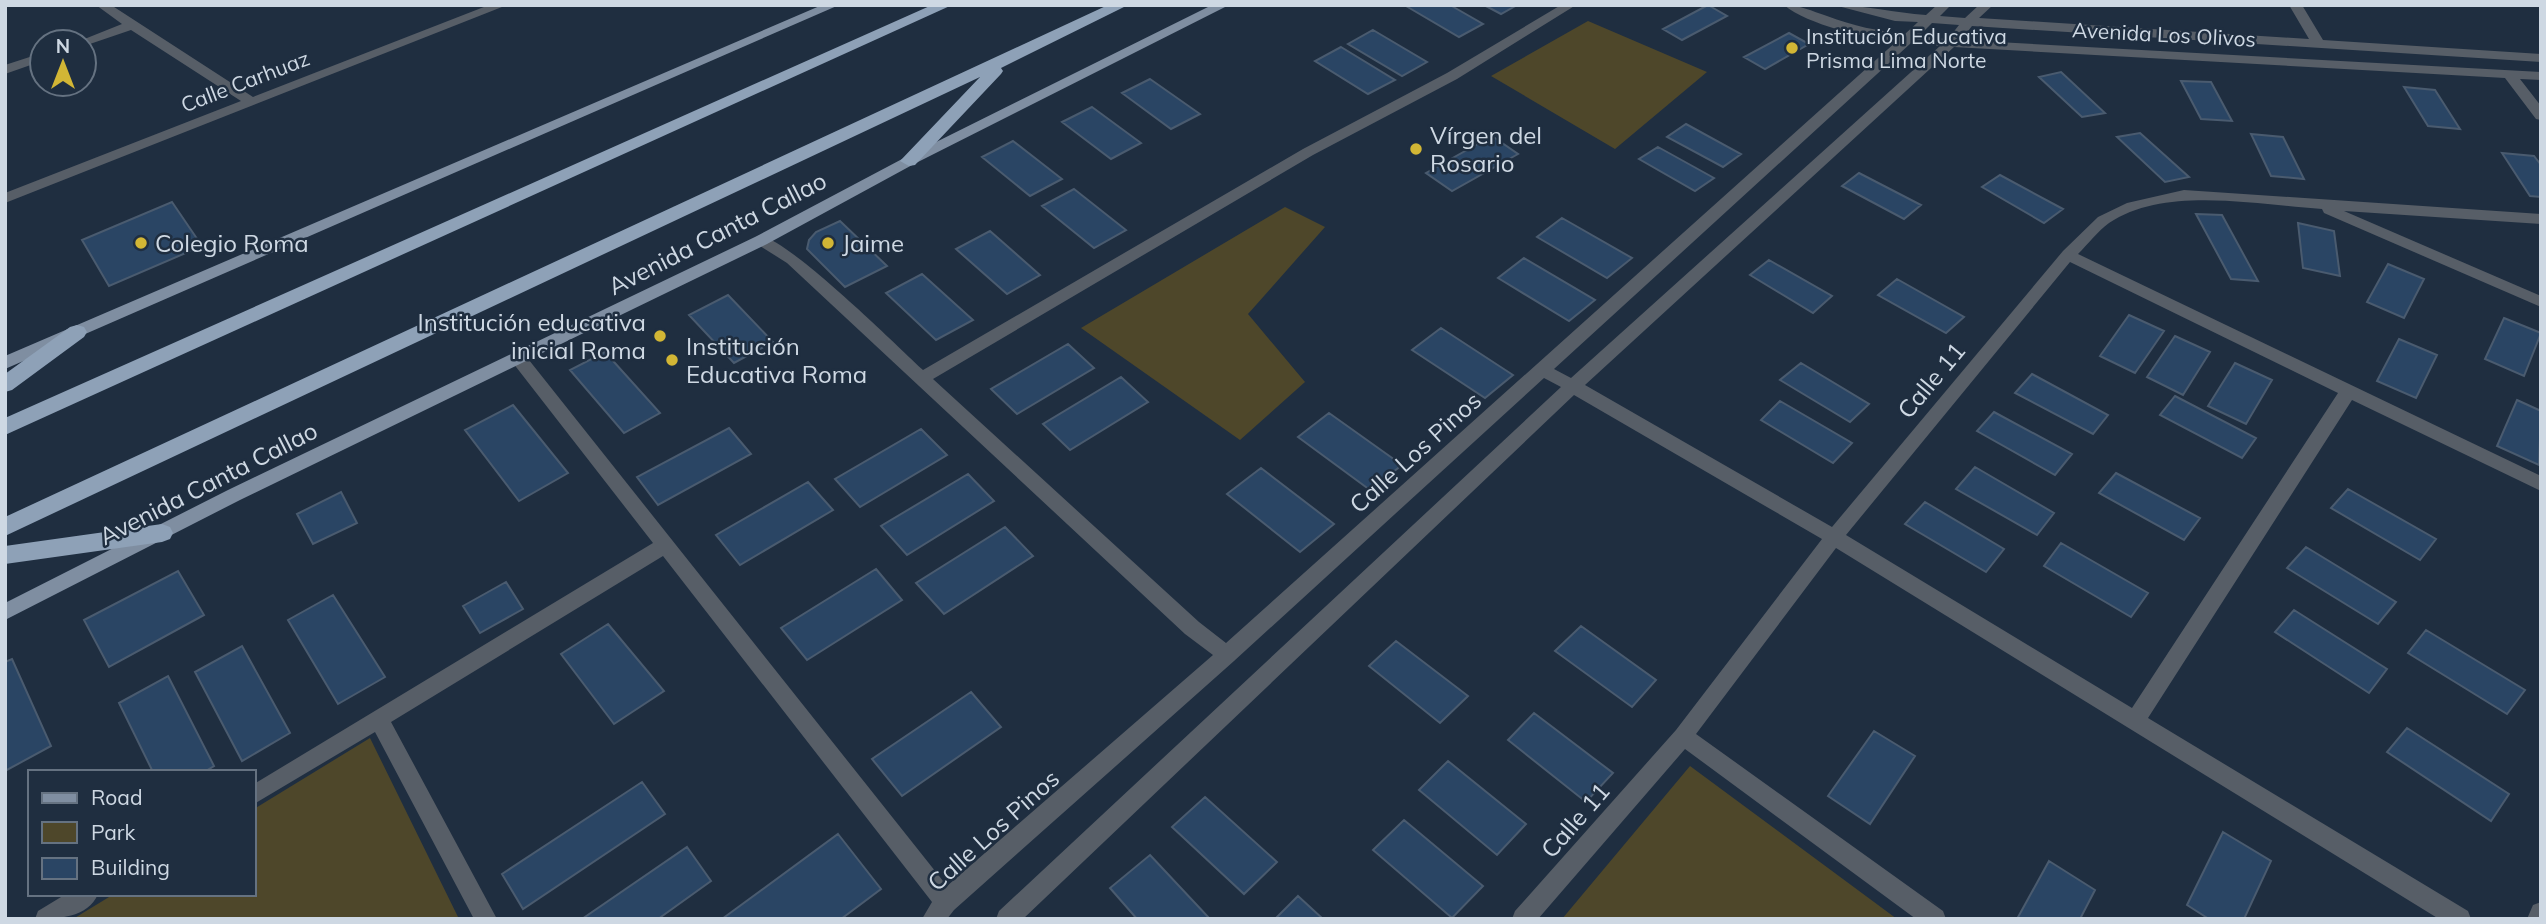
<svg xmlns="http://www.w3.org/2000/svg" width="2546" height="924" font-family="Mulish,sans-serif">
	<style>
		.green { fill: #4e472a }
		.building { fill: #2a4564; stroke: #4a5b6f; stroke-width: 2 }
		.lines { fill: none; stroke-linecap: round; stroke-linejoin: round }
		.minor { fill: #575e67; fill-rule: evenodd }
		.major { fill: #7f8ea1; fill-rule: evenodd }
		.highway { fill: #8ea1b7; fill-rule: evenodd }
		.poi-dot { fill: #d2b635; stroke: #1f2e40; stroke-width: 2.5 }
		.labels { text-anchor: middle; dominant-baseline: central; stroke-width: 5; stroke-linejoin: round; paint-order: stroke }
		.far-street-label { font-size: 21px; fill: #ced8e3; stroke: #1f2e40 }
		.far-poi-label { font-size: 21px; fill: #ced8e3; stroke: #1f2e40; text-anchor: start }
		.poi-label { font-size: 24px; fill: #ced8e3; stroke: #1f2e40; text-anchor: start }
		.street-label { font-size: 24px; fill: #ced8e3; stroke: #1f2e40 }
	</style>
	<rect width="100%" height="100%" fill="#1f2e40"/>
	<path class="green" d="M1588,21L1707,72L1615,149L1491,76Z
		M1285,207L1325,227L1248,314L1305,382L1240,440L1081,328Z
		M370,738L459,919H73L114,894H254V809Z
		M1690,766L1897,919H1562Z"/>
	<path class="building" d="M1450,5L1483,24L1459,37L1406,6Z
		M1484,5H1517L1501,14Z
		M1708,5L1727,16L1682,40L1663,29Z
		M1373,30L1427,62L1402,76L1348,44Z
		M1789,33L1809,44L1765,69L1744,57Z
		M1341,47L1395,80L1368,94L1315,61Z
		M2061,72L2105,113L2082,117L2039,77Z
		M1150,79L1200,114L1171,129L1122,93Z
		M2181,81L2211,82L2232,121L2201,119Z
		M2404,87L2435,90L2460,129L2428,126Z
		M1092,107L1141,143L1111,159L1062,122Z
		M1686,124L1741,154L1723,167L1667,137Z
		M2140,133L2189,177L2165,182L2117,137Z
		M2251,134L2283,137L2304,179L2271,176Z
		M1492,136L1518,154L1452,191L1426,173Z
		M1013,141L1062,179L1030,196L982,157Z
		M1658,147L1714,178L1695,191L1639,159Z
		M2502,153L2534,156L2541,165V197L2530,196Z
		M1859,173L1921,205L1904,219L1842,186Z
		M2000,175L2063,209L2044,223L1982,187Z
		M1074,189L1126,230L1094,248L1042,206Z
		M172,202L202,246L109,286L82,240Z
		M2196,214L2222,215L2258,281L2231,279Z
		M1562,218L1632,258L1607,278L1537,237Z
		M840,221L887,266L845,287L807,249L809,240L816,232Z
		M2298,223L2334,231L2340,276L2303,268Z
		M990,231L1040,275L1007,294L956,249Z
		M1524,258L1595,300L1569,321L1498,278Z
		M1769,260L1832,296L1813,313L1750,275Z
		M2388,264L2424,279L2404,318L2367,302Z
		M922,274L973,320L936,340L886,293Z
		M1897,279L1964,317L1946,333L1878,295Z
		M728,295L773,342L734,363L689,315Z
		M2129,315L2164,331L2135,373L2100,356Z
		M2504,318L2541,333L2524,376L2485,359Z
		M1441,328L1513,375L1485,398L1412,350Z
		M2175,336L2210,352L2183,395L2147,377Z
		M2399,339L2437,355L2416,398L2377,381Z
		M1068,344L1094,368L1017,414L991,389Z
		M605,352L660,413L624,433L570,370Z
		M1801,363L1869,404L1850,422L1780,380Z
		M2235,363L2272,380L2246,424L2208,406Z
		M2032,374L2108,415L2093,434L2015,393Z
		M1121,377L1148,402L1070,450L1043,424Z
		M2175,396L2256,438L2242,458L2160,415Z
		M2517,400L2541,411L2539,465L2497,446Z
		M1780,401L1852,443L1833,463L1761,420Z
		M513,405L568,473L519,501L465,430Z
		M1994,412L2072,454L2055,475L1977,431Z
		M1329,413L1402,465L1370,490L1298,437Z
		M729,428L751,454L658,505L637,477Z
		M921,429L947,455L860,507L835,479Z
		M1975,467L2054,513L2037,535L1956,489Z
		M1261,468L1334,524L1300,552L1227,494Z
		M2116,473L2200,518L2184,540L2099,493Z
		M968,474L994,501L907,555L881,526Z
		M808,482L833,510L740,565L716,535Z
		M2348,489L2436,539L2420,560L2331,508Z
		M341,492L357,523L313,544L297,514Z
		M1925,502L2004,549L1986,572L1905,524Z
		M1005,527L1033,556L944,614L916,583Z
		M2061,543L2148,593L2131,617L2044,566Z
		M2306,547L2396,602L2378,624L2287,568Z
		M876,569L902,600L807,660L781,628Z
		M178,571L204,615L109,667L84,620Z
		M506,582L523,609L480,633L463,606Z
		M333,595L385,677L338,704L288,620Z
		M2294,610L2387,669L2369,693L2275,632Z
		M608,624L664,691L614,724L561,654Z
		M1581,626L1656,680L1632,707L1555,651Z
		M2426,630L2525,690L2507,714L2408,653Z
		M1396,641L1468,696L1440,723L1369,666Z
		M242,646L290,733L242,761L195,672Z
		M12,659L51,746L5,771V662Z
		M168,676L214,766L204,772H153L119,703Z
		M971,692L1001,727L902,796L872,759Z
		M1534,713L1613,773L1586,802L1508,740Z
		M2407,728L2509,794L2491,821L2387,752Z
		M1874,731L1915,756L1870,824L1828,796Z
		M1448,761L1526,824L1497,855L1419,790Z
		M642,782L665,814L523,909L502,874Z
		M1205,797L1277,862L1244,894L1172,827Z
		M1404,820L1483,886L1452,918L1373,850Z
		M2223,832L2271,861L2244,919H2209L2187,905Z
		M838,834L881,889L841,919H722Z
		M687,847L711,881L658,919H582Z
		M1150,855L1210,919H1137L1110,888Z
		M2049,861L2095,890L2080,919H2017Z
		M1298,896L1323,919H1275Z"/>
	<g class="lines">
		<path class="minor" d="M96,5H111L253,97L489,5H507L5,203V193L241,101L131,30L84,46V42H77L122,24Z
			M1561,5H1576L1457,79L1313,155L933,379L1199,622L1226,643L1897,41C1866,38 1808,25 1784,5C1801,5 1811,11 1827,16C1853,26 1878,31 1905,34L1918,22L1895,21L1834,5C1865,5 1895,13 1926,15L1937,5H1951L1940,16L1965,18L1979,5H1993L1979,18L2309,39L2289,5H2302L2323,40L2541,54V62L1972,26L1961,40L2541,72V80L2520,79L2541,106V120L2536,119L2505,78L1954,47L1585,385L1832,527L2063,251L2098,217L2127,203L2184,190L2541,214V224L2344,211L2541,296V307L2324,213L2322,209C2258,205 2165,185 2109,223C2098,231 2088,244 2078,254L2541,476V491L2352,400L2148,718L2468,911L2471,919H2439L1836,548L1696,734L1943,911L1946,919H1916L1685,749L1538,919H1512L1515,911L1676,730L1822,539L1574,395L1023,919H996L999,911L1561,387L1544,378L1234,661L954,910L947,919H922L932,902L663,556L391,722L497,919H474L375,732L254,804V784L653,543L513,363L511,359L519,353L525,355L947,886L1213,655L1185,634L787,263L757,244L754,240L757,236C780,230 899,348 923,370L1303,149L1447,73ZM1932,23L1959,25L1948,39L1919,36ZM1911,43L1940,46L1571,378L1554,369ZM2070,262L2338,393L2132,708L1846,535Z
			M42,53V61L5,74V65Z
			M66,894H98C88,918 57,919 35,919L38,911Z
			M2541,902V919H2527L2533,905Z"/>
		<path class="major" d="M822,5H839L5,369V356Z
			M1212,5H1229L914,164L767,244L240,500L5,620V603L228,490L757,236L904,158Z"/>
		<path class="highway" d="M932,5H952L5,435V418Z
			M1108,5H1128L1001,68L1003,71L1001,74L915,165L909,166L900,161L980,77L5,536V517Z
			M77,325L84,327L87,332L84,337L12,390L5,392V374L70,327Z
			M162,524L170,527L173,533L170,539L162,542L5,564V546Z"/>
	</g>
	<g class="poi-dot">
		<circle cx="1792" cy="48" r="7"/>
		<circle cx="1416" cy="149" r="7"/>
		<circle cx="141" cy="243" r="7"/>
		<circle cx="828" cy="243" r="7"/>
		<circle cx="660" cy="336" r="7"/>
		<circle cx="672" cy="360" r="7"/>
	</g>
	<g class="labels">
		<g class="far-street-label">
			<text transform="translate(2164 34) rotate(3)">Avenida Los Olivos</text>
			<text transform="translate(245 81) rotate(-21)">Calle Carhuaz</text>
		</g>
		<g class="far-poi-label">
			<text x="1806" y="36">Institución Educativa<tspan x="1806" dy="24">Prisma Lima Norte</tspan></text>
		</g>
		<g class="poi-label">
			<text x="1430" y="135">Vírgen del<tspan x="1430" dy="28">Rosario</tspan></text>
			<text x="155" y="243">Colegio Roma</text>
			<text x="842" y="243">Jaime</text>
			<text x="646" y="322" text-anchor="end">Institución educativa<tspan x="646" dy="28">inicial Roma</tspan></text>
			<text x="686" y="346">Institución<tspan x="686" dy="28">Educativa Roma</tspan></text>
		</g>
		<g class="street-label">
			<text transform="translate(717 233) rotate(-27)">Avenida Canta Callao</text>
			<text transform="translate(1931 380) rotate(-50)">Calle 11</text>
			<text transform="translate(1415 452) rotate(-42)">Calle Los Pinos</text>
			<text transform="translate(208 483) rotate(-27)">Avenida Canta Callao</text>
			<text transform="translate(1575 820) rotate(-49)">Calle 11</text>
			<text transform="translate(993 830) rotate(-42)">Calle Los Pinos</text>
		</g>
	</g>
	<rect width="2546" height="924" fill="none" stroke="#ced8e3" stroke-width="14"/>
	<rect x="28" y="770" width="228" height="126" fill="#1f2e40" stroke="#657281" stroke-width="2"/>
	<rect x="42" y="793" width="35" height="10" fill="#7f8ea1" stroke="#657281" stroke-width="2"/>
	<text x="91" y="805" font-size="21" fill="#ced8e3">Road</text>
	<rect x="42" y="822" width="35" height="21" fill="#4e472a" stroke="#657281" stroke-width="2"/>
	<text x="91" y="840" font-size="21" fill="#ced8e3">Park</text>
	<rect x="42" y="858" width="35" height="21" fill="#2a4564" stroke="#657281" stroke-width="2"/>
	<text x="91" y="875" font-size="21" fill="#ced8e3">Building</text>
	<g transform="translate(63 63)"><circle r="33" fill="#1f2e40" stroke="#657281" stroke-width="2"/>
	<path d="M0-5L12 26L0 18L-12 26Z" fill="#d2b635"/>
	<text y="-10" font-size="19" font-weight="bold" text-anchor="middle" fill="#ced8e3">N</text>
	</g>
</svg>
